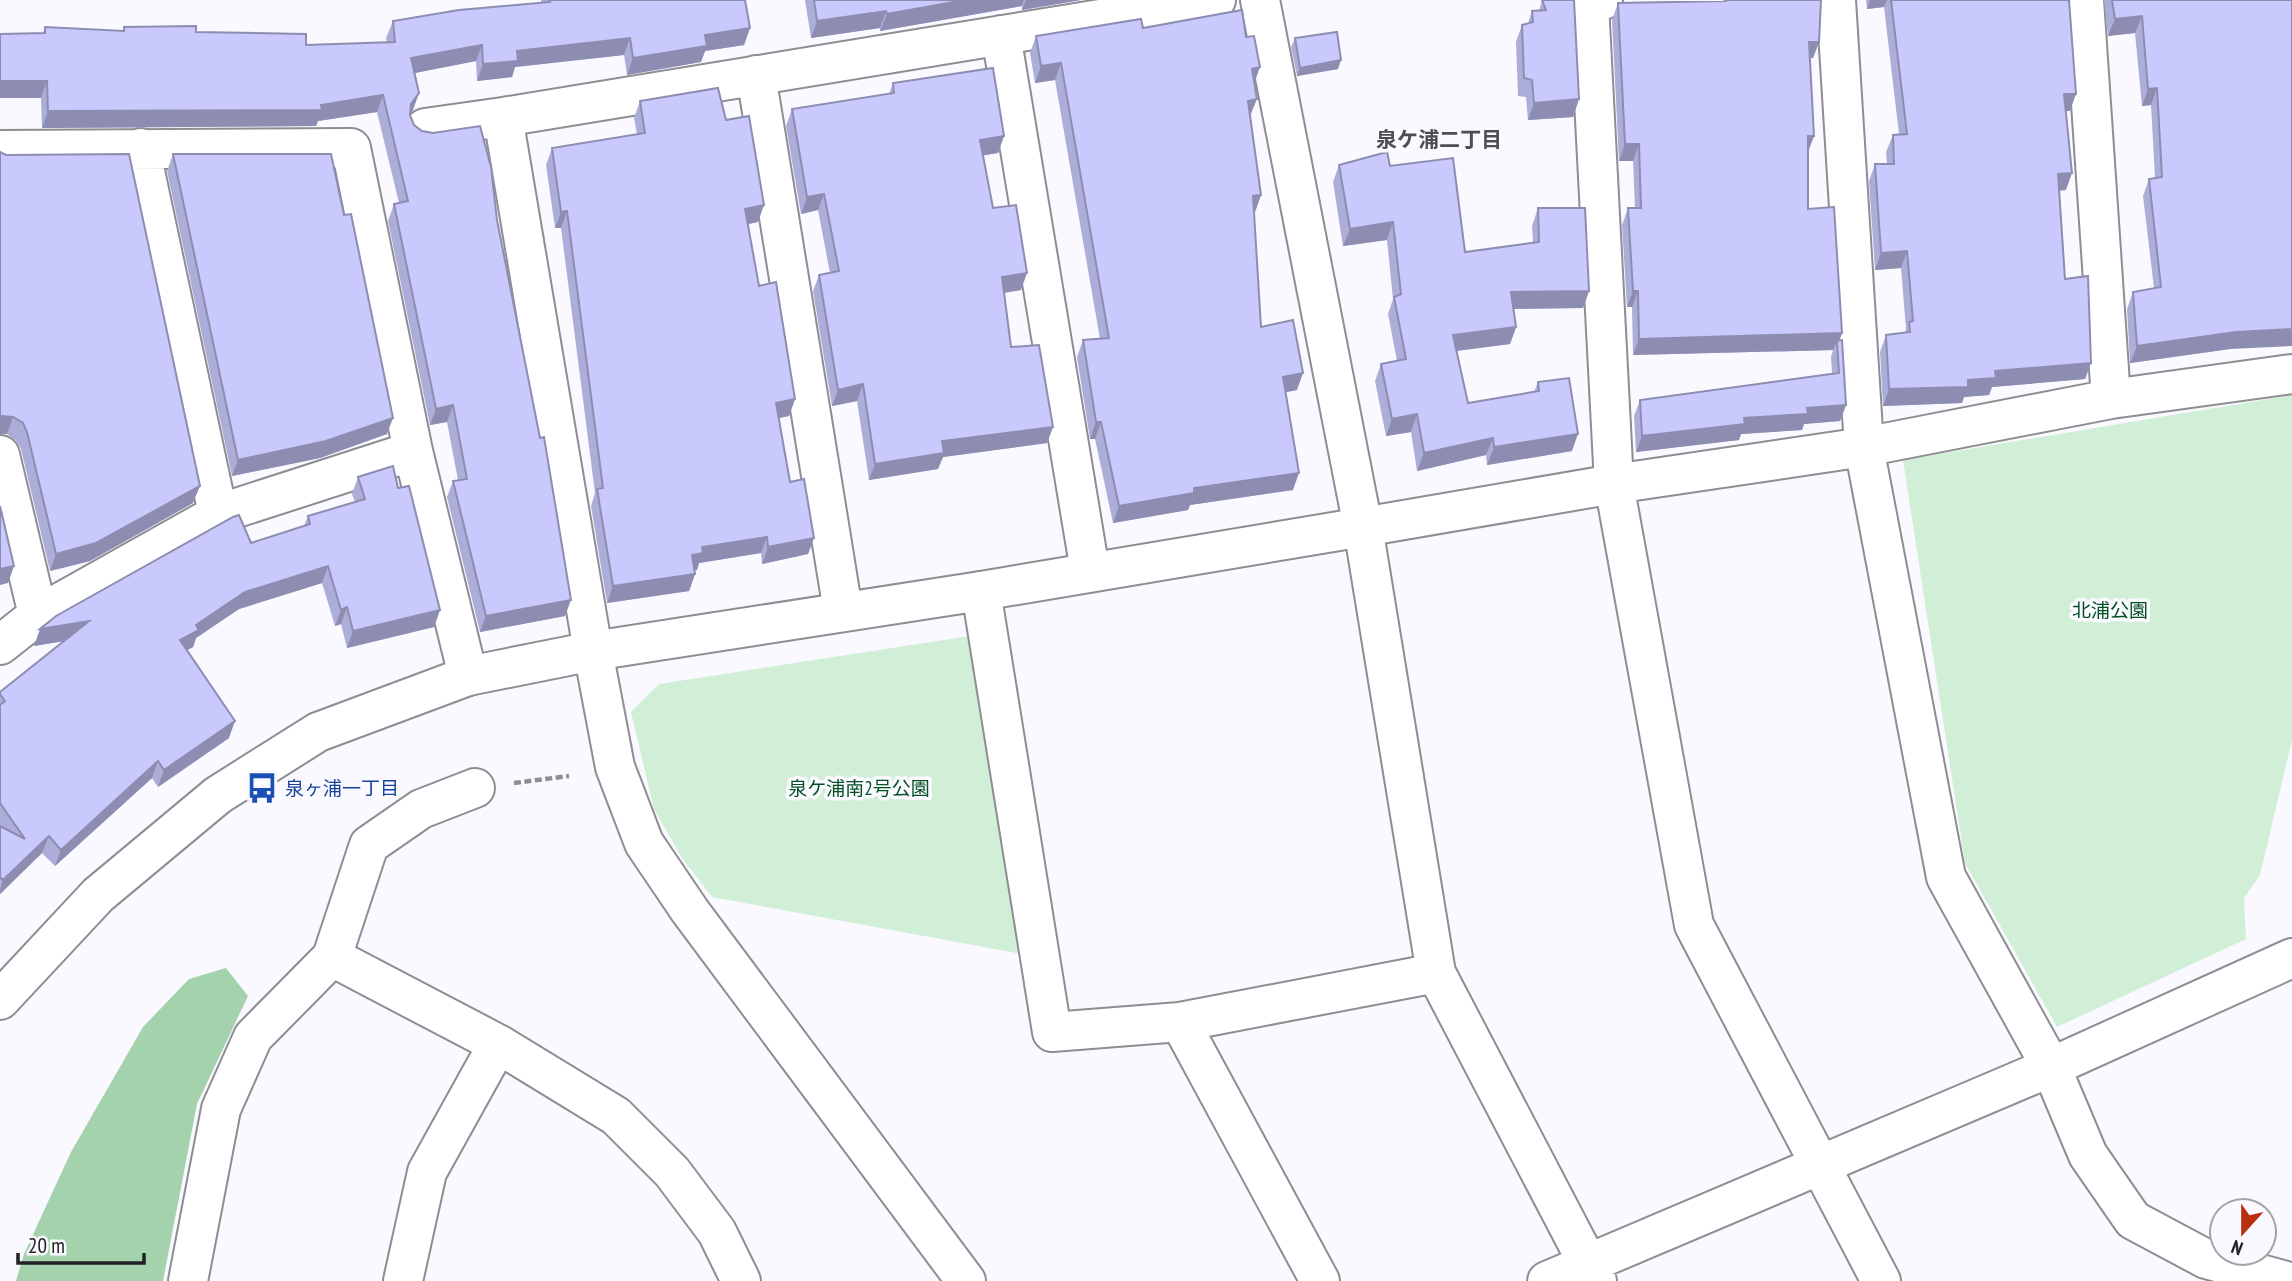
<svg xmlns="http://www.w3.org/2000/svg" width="2292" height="1281" font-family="'PT Sans Narrow','Noto Sans JP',sans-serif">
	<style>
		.green { fill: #d1eed6 }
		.forest { fill: #a3d2ac }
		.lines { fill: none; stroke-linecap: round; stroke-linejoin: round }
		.minor-casing { stroke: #8d8d93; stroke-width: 42 }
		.tertiary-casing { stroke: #8d8d93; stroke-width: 42 }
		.path { stroke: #8e8e92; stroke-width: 4.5; stroke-dasharray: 7 3.5; stroke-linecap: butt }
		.minor { stroke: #fff; stroke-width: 38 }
		.tertiary { stroke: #fff; stroke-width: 38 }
		.wall { fill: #adadda }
		.shaded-wall { fill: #8d8db1 }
		.building { fill: #c9c9fd; stroke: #8d8db1; stroke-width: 2 }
		.labels { text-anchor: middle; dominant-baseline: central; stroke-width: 7; stroke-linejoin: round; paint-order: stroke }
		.park-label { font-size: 19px; fill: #035022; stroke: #f9f9ff }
		.transit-label { font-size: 19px; fill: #164399; stroke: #f9f9ff; text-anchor: start }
		.neighbourhood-label { font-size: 21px; font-weight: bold; fill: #4d4d53; stroke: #f9f9ff }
	</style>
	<rect width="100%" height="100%" fill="#f9f9ff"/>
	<path class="green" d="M2292,395V740L2260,875L2244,898L2246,939L2057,1027L1965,863L1903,460Z
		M970,636L1022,954L712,897L682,858L654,809L631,712L659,684Z"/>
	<path class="forest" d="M226,968L248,996L197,1104L163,1281H16L24,1254L71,1152L143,1027L189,979Z"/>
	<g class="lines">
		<defs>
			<path id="minor" d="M1260,0L1363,527L1436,973L1597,1281
				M1603,0L1589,4L1614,484L1694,925L1881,1281
				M1836,0L1864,447L1946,877L2051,1067L2088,1155L2133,1220L2206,1259L2286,1281
				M2084,0L2111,399
				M1001,35L1090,571
				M756,75L843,611
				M425,128L503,117
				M140,148L218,514
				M0,150L351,148L413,451L468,676
				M0,455L38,615
				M1363,527L1614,484L1864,447L2111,399L2292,374
				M981,591L1052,1032L1180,1022L1436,973
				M0,645L38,615L218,514L413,451
				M593,651L503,117L1216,0
				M332,957L498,1044L616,1116L672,1172L717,1232L741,1281
				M1180,1022L1320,1281
				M188,1281L221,1109L253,1037L332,957L369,845L421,809L475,788
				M403,1281L427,1172L498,1044
				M1547,1281L2051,1067L2292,958"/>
			<path id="tertiary" d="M593,651L615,767L644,843L690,911L966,1281
				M0,1000L98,895L218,795L318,732L468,676L593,651L981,591L1363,527"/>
		</defs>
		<use href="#minor" class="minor-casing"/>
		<use href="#tertiary" class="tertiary-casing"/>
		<path class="path" d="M514,783L569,776"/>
		<use href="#minor" class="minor"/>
		<use href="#tertiary" class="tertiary"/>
	</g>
	<path class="wall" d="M541,0H745L750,28L744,45L705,51L701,62L627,75L624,55L515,67L512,77L477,81L476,61L414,73L413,110L410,114L414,125L497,220L565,616L480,632L447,497L453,481L458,480L447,422L430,425L388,221L394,204L399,203L377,112L318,121L316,126L42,128L41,98L43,33L45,27L123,31L124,27L196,32L306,45L387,42L386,38L393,21L541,3Z
		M805,0H1081L1022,10V6L880,31V28L811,38Z
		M1542,0L1579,99L1573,117L1528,120L1526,97L1518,96L1516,42L1522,25L1528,23L1532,11H1539Z
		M1723,0H1821L1819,42L1813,58H1810L1814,136L1808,151V209L1842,333L1839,341L1846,405L1840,421L1804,424L1802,430L1741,434L1739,440L1636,452L1634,416L1640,400L1832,373L1831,357L1833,350L1633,355L1632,307H1627L1622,225L1628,208H1635L1633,161H1619L1612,20L1618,3L1723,1Z
		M1866,0H2069L2070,111H2066V190L2059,191L2065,279L2091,363L2085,379L1992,387L1989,395L1964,397L1962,403L1883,406L1880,352L1886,335L1905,333L1906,329L1901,268L1875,270L1869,181L1875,164H1887L1886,152L1893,135L1899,134L1884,7L1867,9Z
		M2104,0H2292L2230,349L2130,363L2127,309L2133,292L2154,288L2143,196L2149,179L2155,178L2151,105L2142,106L2135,33L2108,36Z
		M1143,28L1254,84L1250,116L1261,195L1255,212H1254L1261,327L1297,390L1286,392L1293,490L1190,505L1188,510L1113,523L1095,439H1090L1077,357L1083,340L1100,339L1055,80L1035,83L1030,53L1036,36Z
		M1295,38L1338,69L1297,76L1291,47Z
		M893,83L1004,136L998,153L983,155L993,208L1021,290L1004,293L1011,347L1053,427L1047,443L943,457L938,469L869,480L857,401L832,406L813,291L819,275L830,273L818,210L801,214L786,126L792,109L889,94Z
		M640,101L726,120L758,222L748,224L759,286L795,399L789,416L778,418L790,482L814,538L808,554L762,564L761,553L699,563L697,570H694L695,574L689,591L607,603L591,506L595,493L561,228H555L546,165L552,148L637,134L634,118Z
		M0,152L193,503L90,561L50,571L21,449L16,441L7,434H0Z
		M173,154L387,434L320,458L232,476L167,171Z
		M1339,165L1390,166L1465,252L1533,243L1532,226L1538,208L1589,291L1583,308L1514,309L1516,327L1510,344L1457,351L1468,403L1534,392L1538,382L1572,451L1487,465L1486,455L1417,471L1411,432L1386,436L1375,381L1381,364L1397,361L1388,314L1393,299L1387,240L1343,246L1333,182Z
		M358,477L398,488L440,610L434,627L347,648L341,624L335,626L322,583L239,609L196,638L193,647L187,650L229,738L158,787L152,778L55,866L42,853L0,894V692L64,641L34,646L251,543L304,526L308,516L355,502L352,494Z"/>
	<path class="shaded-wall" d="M965,0H1024L1022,6L880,31L887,14Z
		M1026,0H1081L1022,10Z
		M1870,0H1887L1884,7L1867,9Z
		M886,11L880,28L811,38L817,21Z
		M2142,16L2135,33L2108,36L2115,19Z
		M750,28L744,45L705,51L701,62L627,75L633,58L705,35Z
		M630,38L624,55L515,67L512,77L477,81L483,64L517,51Z
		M1809,42H1819L1813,58H1803Z
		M482,45L476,61L405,75L411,58Z
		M1341,60L1338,69L1297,76L1300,68Z
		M1061,63L1055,80L1035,83L1041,66Z
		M1260,67L1254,84L1252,69Z
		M0,81H47L41,98H0Z
		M2157,88L2151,105L2142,106L2148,89Z
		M419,93L413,110L405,120L411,104Z
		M2064,94H2076L2070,111H2058Z
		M383,95L377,112L318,121L316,126L42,128L48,111L321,105Z
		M1257,99L1250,116L1248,101Z
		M1579,99L1573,117L1528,120L1534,103Z
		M1004,136L998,153L974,157L980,140Z
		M1808,136H1814L1808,152Z
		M1625,144H1639L1633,161H1619Z
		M2072,173L2066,190L2052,191L2058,174Z
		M824,194L818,210L801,214L807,197Z
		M1261,195L1255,212L1246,213L1253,196Z
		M764,205L758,222L739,226L745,209Z
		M567,211L561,228H555L561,212Z
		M1393,222L1387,240L1343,246L1350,229Z
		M1907,251L1901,268L1875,270L1881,253Z
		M1027,273L1021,290L996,294L1002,277Z
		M1589,291L1583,308L1505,309L1511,292Z
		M1633,291H1638L1632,307H1627Z
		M1516,327L1510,344L1447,352L1453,335Z
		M2292,329V346L2230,349L2130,363L2137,346L2236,332Z
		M1842,333L1837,347V341L1833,350L1633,355L1639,339Z
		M2091,363L2085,379L1992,387L1989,395L1964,397L1962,403L1883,406L1889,389L1968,380L1995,371Z
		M1303,373L1297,390L1277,394L1283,377Z
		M863,384L857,401L832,406L838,390Z
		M795,399L789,416L770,420L776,403Z
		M453,405L447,422L430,425L436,409Z
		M1846,405L1840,421L1804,424L1802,430L1741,434L1739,440L1636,452L1642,436L1744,418L1807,408Z
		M1417,414L1411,432L1386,436L1392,419Z
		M2,416L13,417L7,434H0V417Z
		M393,418L387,434L320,458L232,476L238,460Z
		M1096,422H1101L1095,439H1090Z
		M1053,427L1047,443L943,457L938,469L869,480L875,464L942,441Z
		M1578,434L1572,451L1487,465L1494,447Z
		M1493,438L1486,455L1417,471L1424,453Z
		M1299,473L1293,490L1190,505L1188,510L1113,523L1119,506L1194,488Z
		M200,486L193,503L90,561L50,571L56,554Z
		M767,537L761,553L699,563L697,570L686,571L692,555L702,547Z
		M814,538L808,554L762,564L768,547Z
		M14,566L8,583L0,585V569Z
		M328,566L322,583L239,609L196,638L193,647L174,657L180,640L196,625L245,592Z
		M695,574L689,591L607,603L613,586Z
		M571,600L565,616L480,632L486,616Z
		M347,607L341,624L335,626L341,610Z
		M440,610L434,627L347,648L353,631Z
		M89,621L83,638L34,646L40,629Z
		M235,721L229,738L158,787L164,770Z
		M158,761L152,778L55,866L61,850Z
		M49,836L42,853L0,894V890L3,880Z"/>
	<path class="building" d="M549,0H745L750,28L705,35L707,46L633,58L630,38L517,51L518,61L483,64L482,45L411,58L419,93L411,104L410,115L414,125L422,131L433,133L480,126L491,167L497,220L540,438L544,437L571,600L486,616L453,481L467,479L453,405L436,409L394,204L408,201L383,95L321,105L322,110L48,111L47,81H0V34L45,33V27L124,31V27L196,26V32L306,34V45L395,42L393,21L459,10L550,2Z
		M814,0H965L887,14L886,11L817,21Z
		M1542,0H1574L1579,99L1534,103L1532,80L1524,78L1522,25L1533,22L1532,11L1546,10Z
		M1726,0H1821L1819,42H1809L1814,136H1808V209L1834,207L1842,333L1639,339L1638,291H1633L1628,208H1641L1639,144H1625L1618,3L1726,1Z
		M1891,0H2069L2076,94H2064L2072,173L2058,174L2065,279L2088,276L2091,363L1995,371L1996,378L1968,380V387L1889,389L1886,335L1910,332L1909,322L1913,321L1907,251L1881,253L1875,164H1894L1893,135L1907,134Z
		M2112,0H2292V329L2236,332L2137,346L2133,292L2161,287L2149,179L2162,177L2157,88L2148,89L2142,16L2115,19Z
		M1242,10L1246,37L1254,36L1260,67L1252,69L1257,99L1248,101L1261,195L1253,196L1261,327L1293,320L1303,373L1283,377L1299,473L1194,488V493L1119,506L1101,422H1096L1083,340L1109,338L1061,63L1041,66L1036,36L1141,19L1143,28Z
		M1337,32L1341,60L1300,68L1295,38Z
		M993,68L1004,136L980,140L993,208L1016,205L1027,273L1002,277L1011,347L1039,345L1053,427L942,441L944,453L875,464L863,384L838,390L819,275L839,271L824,194L807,197L792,109L894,93L893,83Z
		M718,88L726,120L749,116L764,205L745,209L759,286L776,282L795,399L776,403L790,482L804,479L814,538L768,547L767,537L702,547L703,553L692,555L695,574L613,586L597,489L603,488L567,211L561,212L552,148L645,133L640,101Z
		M0,152L6,155L129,154L200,486L96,543L56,554L27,432L23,423L13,417L2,416L0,417Z
		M1387,152L1390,166L1453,158L1465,252L1539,242L1538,208H1585L1589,291L1511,292L1516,327L1453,335L1468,403L1539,391L1538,382L1569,378L1578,434L1494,447L1493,438L1424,453L1417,414L1392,419L1381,364L1406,359L1394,297L1401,294L1393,222L1350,229L1339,165Z
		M173,154H331L344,215L351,214L393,418L326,441L238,460Z
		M1842,340L1846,405L1807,408L1808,414L1744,418L1745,424L1642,436L1640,400L1839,373L1837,341Z
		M393,466L398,488L409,486L440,610L353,631L347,607L341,610L328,566L245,592L196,625L199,630L180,640L235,721L164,770L158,761L61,850L49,836L3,880L0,877V826L25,839L0,803V705L5,701L0,694V692L89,621L40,629L56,616L233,517L239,515L251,543L310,524L308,516L365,499L358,477Z
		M0,506L14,566L0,569Z"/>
	<defs>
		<symbol id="bus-bare" viewBox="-9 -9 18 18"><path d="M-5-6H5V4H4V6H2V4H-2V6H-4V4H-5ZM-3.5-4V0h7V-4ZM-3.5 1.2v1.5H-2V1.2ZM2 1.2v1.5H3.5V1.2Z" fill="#1a4fb4" stroke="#f9f9ff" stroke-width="2.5" paint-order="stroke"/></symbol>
	</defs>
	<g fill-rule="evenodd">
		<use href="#bus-bare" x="240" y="766" width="44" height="44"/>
	</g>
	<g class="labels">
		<g class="park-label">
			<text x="2110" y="610">北浦公園</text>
			<text x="859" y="788">泉ケ浦南2号公園</text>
		</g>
		<g class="transit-label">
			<text x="285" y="788">泉ヶ浦一丁目</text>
		</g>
		<g class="neighbourhood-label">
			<text x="1439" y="139">泉ケ浦二丁目</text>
		</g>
	</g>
	<g transform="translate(2243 1232) rotate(201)"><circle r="33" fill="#f9f9ff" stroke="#a3a3a8" stroke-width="2"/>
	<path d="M0-5L12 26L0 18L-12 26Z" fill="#ba2f0f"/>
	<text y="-10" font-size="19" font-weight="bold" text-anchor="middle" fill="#222225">N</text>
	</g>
	<path d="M18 1253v10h126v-10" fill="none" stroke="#222225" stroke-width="3.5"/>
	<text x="28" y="1253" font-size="21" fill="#222225" stroke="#f9f9ff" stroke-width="5" paint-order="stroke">20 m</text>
</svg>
